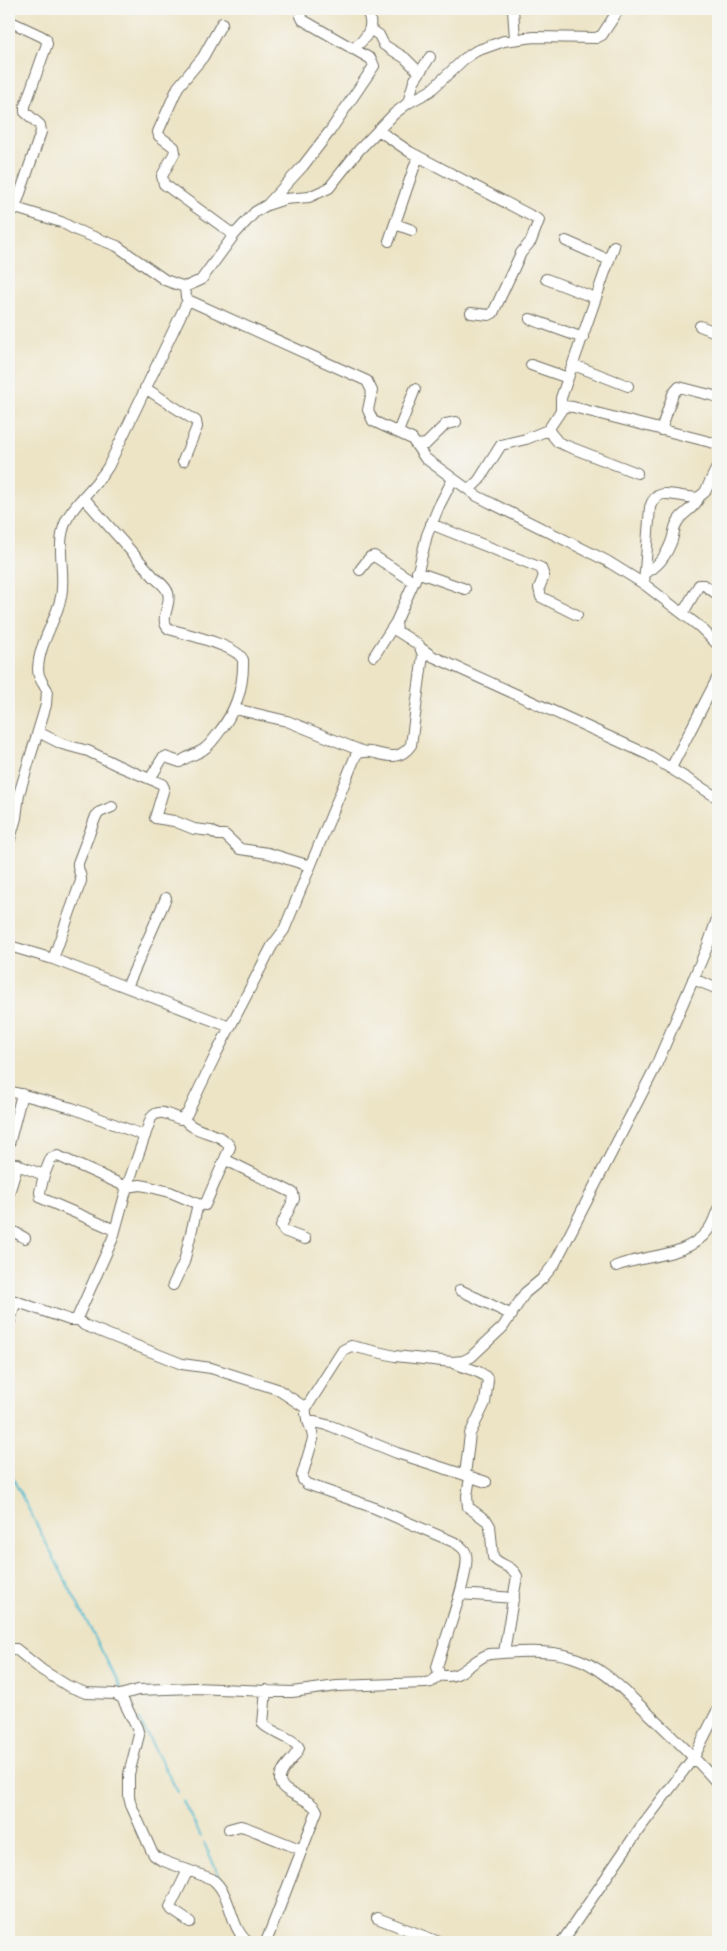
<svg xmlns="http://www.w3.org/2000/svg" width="727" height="1951" font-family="Delius,sans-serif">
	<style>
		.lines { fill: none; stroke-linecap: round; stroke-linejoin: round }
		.stream { stroke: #54bcd1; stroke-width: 2 }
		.minor-casing { stroke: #6f6c61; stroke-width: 12 }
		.minor { stroke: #fff; stroke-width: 10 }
	</style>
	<rect width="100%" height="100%" fill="#f6f6f2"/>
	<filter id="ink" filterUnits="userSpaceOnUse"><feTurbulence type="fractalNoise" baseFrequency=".02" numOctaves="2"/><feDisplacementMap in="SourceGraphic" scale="10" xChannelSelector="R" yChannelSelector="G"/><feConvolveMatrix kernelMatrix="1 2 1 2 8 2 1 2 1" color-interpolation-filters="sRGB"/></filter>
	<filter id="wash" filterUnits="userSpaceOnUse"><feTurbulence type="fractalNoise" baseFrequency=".0096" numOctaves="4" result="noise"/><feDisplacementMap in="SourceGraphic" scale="20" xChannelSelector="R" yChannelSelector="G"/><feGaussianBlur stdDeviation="1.12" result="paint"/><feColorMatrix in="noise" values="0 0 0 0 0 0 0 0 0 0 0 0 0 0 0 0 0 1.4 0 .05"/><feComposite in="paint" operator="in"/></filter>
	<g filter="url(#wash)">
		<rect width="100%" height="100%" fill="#ede4c6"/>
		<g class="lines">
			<path class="stream" d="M9,1471L121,1688
				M139,1720L178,1792
				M183,1801L201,1837
				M204,1843L222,1882"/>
		</g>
	</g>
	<g filter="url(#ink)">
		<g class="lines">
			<defs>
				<path id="minor" d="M513,9L515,39
					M9,21L41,36L46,39L47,44L25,106V112L40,125L41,132L15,208
					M222,23L203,57L178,87L158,132L159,136L174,147L175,152L162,176L164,184L234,235
					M370,29L379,35L384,45L405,58L419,72
					M352,49C367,39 377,25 365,9
					M408,103L414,81L430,57
					M378,130L410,152L539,220L531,241L521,253L493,313L489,315L471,313
					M268,204L303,166L330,131L374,66L371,59L303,20L301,16L304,9
					M9,206L61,222L76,230L117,246L165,280L176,284L185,287L201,280L234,235L255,212L267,205L285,199L309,197L329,188L359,150L394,114L408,103L430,91L464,59L476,51L504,41L534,37L596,38L602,35L619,9
					M395,224L412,230
					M389,241L418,156
					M566,241L609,260
					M546,279L595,298
					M185,287L186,297L188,300L367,381L372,391L368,410L373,421L412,439L425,458L477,496L607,561L644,584L700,627L718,645
					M530,319L583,338
					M700,326L718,333
					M531,365L568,378
					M574,365L628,386
					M145,388L196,421L197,427L183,461
					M561,409V398L614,246
					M548,430L558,442L567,446L637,473
					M661,430L673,394L679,387L718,397
					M398,432L415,389
					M417,445L426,444L446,424L456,422
					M469,490L479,480L501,445L526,439L548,430L564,406L573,407L718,444
					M83,497L154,577C159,582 166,586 168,593C172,605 158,620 169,629C185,634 237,645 243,660C244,688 234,714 217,735C213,740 209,746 204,749C196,755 187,756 180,762L165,757L162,759L150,779L162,784L164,788L155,818L174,821L194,829L211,831L218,835H225L240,849L268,853L310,866
					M431,524L541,568L544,576L539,588L541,597L577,615
					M360,570L370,557L374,556L414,582
					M417,572L465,589
					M645,573C658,567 667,554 672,540C674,534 674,526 678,521C684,511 695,509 699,497
					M644,584L650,507C658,482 682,501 699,497L705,492L718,465
					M683,613L699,585H704L717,594
					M422,649L432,656L649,755L718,798
					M374,656L396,622
					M235,709L287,721L364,752
					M38,732L62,744L88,751L121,767L150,779
					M671,768L718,677
					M112,807L100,812L96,816L78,863C77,871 82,874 81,881L53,959L230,1027
					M9,842L16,818L19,794L46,705L47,690C43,683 38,678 38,669C39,643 56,621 61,597C66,571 55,546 66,521C76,500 96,487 108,467L188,300
					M718,916L708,945L655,1068L555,1263L542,1279L525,1293L503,1327L471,1357L463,1361L452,1362L395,1356L351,1346L343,1350L306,1408C304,1419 313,1427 313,1439L302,1476L303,1480L307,1484L372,1507L456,1543C460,1546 465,1549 466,1554C471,1571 443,1645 437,1667L440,1675C461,1681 471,1660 489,1654C515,1652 547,1649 572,1657C602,1666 624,1691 646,1711C671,1735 696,1758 718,1784
					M13,947L53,959
					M693,979L718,989
					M127,987L166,898
					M9,1091L72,1108L145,1136
					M9,1144L22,1094
					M226,1160L293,1193L294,1199L281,1226L284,1231L305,1239
					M9,1162L44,1175L40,1192L41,1198L115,1230
					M44,1175L51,1158L58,1156L127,1187L140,1185L146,1186L170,1192L198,1204L205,1205L230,1147C222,1131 192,1134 184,1118
					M9,1193L18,1164
					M9,1229L25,1238
					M616,1266C644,1255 689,1257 708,1230C713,1224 715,1216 718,1209
					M173,1285L184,1262L198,1204
					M460,1290L512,1315
					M9,1299L70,1320H79
					M9,1324L16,1301
					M452,1362C462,1369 483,1369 488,1380L485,1403L470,1434L465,1475L486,1482
					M306,1408L277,1389L211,1368L182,1364L84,1325L79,1320L78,1316L113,1238L127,1187L151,1118C159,1107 170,1116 180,1119L187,1114L216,1054L272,946L284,930L356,755C373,743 393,770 411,745L423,655L419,645L397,631L396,622L417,575L427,535L439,506L453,479
					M307,1420L331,1426L397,1453L465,1475
					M470,1477L467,1496L468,1507L487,1521L490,1526L493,1557C500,1566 512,1565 517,1576L504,1652
					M460,1594L514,1598
					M9,1649H16L42,1670L68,1686L86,1693L115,1694L122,1698L137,1728L139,1735L129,1774V1797L131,1805L151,1850L154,1855L161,1860L212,1879C233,1895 229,1928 248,1942
					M120,1695L138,1690L194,1688L292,1692L337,1686L425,1683L431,1682L440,1675
					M229,1829L240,1826L245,1827L302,1850
					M188,1870L170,1907L172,1910L190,1922
					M377,1918L439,1942
					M266,1942L317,1811C311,1796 278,1795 280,1778C282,1766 295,1759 299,1748C294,1738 272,1733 263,1724L266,1690
					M562,1942L640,1828L694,1757L718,1709"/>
			</defs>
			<use href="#minor" class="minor-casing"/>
			<use href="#minor" class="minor"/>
		</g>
	</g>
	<rect width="727" height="1951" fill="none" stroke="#f6f6f2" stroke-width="30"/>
</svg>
